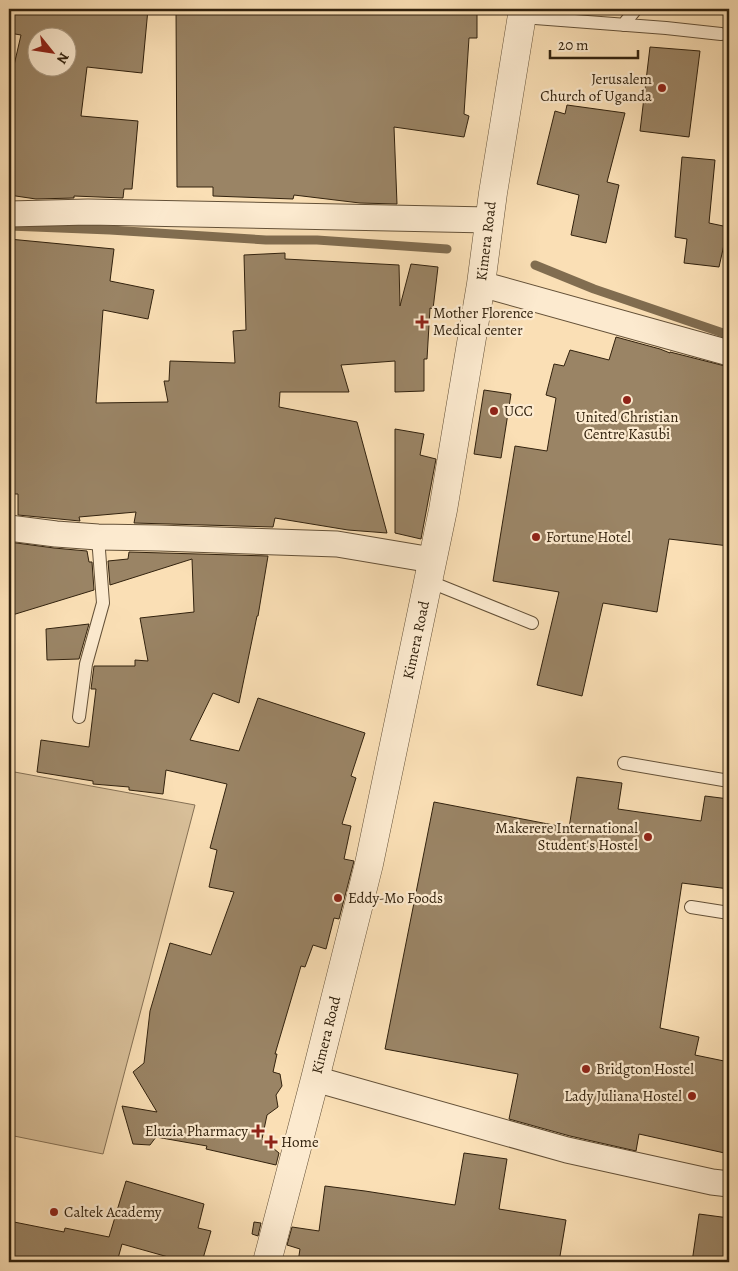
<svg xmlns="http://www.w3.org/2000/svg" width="738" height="1271" font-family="Alegreya,serif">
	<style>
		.green { fill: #d8bf99; stroke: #857054 }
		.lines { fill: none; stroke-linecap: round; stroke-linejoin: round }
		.stream { stroke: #816d50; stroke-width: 9 }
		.building { fill: #9a8465; stroke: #32220e; fill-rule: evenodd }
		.service-casing { stroke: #645138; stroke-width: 14 }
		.minor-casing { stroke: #645138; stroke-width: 27 }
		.tertiary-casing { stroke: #645138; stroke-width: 29 }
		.service { stroke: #fceacf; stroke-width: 12 }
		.minor { stroke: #fceacf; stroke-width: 25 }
		.tertiary { stroke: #fceacf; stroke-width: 28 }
		.poi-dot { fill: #8f2418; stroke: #fceacf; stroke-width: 2 }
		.labels { text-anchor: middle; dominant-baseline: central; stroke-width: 4.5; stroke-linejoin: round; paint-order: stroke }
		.poi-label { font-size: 15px; fill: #32220e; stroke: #fceacf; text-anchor: start }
		.street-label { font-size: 15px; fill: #32220e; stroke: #fceacf }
	</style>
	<rect width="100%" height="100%" fill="#fadfb5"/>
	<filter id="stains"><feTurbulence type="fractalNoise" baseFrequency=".004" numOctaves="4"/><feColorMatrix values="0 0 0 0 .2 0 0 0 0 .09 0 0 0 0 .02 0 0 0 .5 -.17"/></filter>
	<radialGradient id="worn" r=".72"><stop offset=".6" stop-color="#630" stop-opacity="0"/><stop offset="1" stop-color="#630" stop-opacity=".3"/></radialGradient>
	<path class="green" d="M9,771L195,805L103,1154L9,1135Z"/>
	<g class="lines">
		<path class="stream" d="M9,226L110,230L266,240H317L447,249
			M535,265L594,289L729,335"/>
	</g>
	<path class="building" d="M9,9H148L142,73L87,67L81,116L138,121L132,189H124L123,198L74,196V198L36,199L9,195V87L21,35L9,33ZM38,38H68V68H38Z
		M176,9H477V38H469L464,114L469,116L464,137L394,127L397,204L360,203L294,195L293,199L213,196V187H177Z
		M650,47L700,51L689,137L640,131Z
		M567,105L625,113L607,182L619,185L606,243L571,235L579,195L537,184L555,111L565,114Z
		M682,157L715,160L709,223L728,227L719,267L684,263L687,239L675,237Z
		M9,239L114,249L110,281L154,290L148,319L103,310L96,403L168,402L164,381H169L170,361L235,363L233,331L246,330L244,255L285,253V259L399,265L400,306L411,264L438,267L433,309L430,308L427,359H424V391L395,392V361L341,365L349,392H280L279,407L357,422L387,533L348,530L275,518L273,527L134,523L136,512L79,517L80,521L18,515V494H9Z
		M616,337L660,349L670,353V352L729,367V546L669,539L657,612L603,603L582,696L537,685L559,592L493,581L515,446L547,451L556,398L546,395L554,364L564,366L570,350L609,360Z
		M484,390L511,394L501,458L474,454Z
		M395,429L424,434L420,455L436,459L421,539L395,533Z
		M9,542L54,548L87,551L89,562H92L94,590L9,616Z
		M129,552L268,556L258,616H257L239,703L213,693L190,740L239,751L258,698L365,733L351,776L356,778L342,824L351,826L344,859L354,861L339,919L334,918L326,949L313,945L305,967L301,966L275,1054H277L273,1072L280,1074L282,1086L276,1095L278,1107L267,1115L262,1139L279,1153L276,1165L206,1149L207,1146L156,1137L150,1145L133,1144L122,1106L157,1112L133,1072L144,1063L150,1011L170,943L211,955L234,892L209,887L217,850L210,848L227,784L166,770L163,794L129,790V787L93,784V781L37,772L41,740L89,747L96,689H91L94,666H135V660L148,661L140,618L194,612L192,559L110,585L108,561L128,559Z
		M89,624L79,659L47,660L46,629Z
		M577,777L622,783L618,809L701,821L705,796L729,799V889L682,883L660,1028L699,1037L695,1055L729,1062V1154L639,1134L636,1151L570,1136L509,1119L518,1074L385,1049L434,802L569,828Z
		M464,1153L507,1159L499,1209L566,1220L559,1262H477L452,1258V1262H298L300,1249L287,1245L292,1227L319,1231L325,1186L365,1191L455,1205Z
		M126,1181L204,1204L198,1228L211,1231L202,1262H186L122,1244L117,1262H9V1221L64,1232L65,1228L109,1237Z
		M699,1214L729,1218V1262H692Z
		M254,1222L261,1223L258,1236L252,1234Z"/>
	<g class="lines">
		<defs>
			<path id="service" d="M522,17L666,28L721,34
				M623,25L636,9
				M428,581L532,623
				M79,717L86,664L103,603L98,537
				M624,763L729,781
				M691,907L729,913"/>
			<path id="minor" d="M9,214L88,212L489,220
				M481,284L729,353
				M9,528L56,534L98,537L159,538L337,544L432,560
				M315,1079L567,1150L712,1182L729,1184"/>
			<path id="tertiary" d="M267,1262L315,1079L369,864L443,510L481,284L493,193L523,9"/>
		</defs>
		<use href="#service" class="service-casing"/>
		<use href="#minor" class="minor-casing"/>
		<use href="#tertiary" class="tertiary-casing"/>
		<use href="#service" class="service"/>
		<use href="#minor" class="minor"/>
		<use href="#tertiary" class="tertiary"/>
	</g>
	<g class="poi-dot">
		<circle cx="662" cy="88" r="5"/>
		<path d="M419.5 314.5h5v5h5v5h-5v5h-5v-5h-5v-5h5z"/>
		<circle cx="627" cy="400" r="5"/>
		<circle cx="494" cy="411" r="5"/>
		<circle cx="536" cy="537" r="5"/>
		<circle cx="648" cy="837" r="5"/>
		<circle cx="338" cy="898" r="5"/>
		<circle cx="586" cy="1069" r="5"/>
		<circle cx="692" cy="1096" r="5"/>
		<path d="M255.5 1123.5h5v5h5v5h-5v5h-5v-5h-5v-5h5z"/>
		<path d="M268.5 1134.5h5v5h5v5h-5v5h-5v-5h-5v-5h5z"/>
		<circle cx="54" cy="1212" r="5"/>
	</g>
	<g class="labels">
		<g class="poi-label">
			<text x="652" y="79" text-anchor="end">Jerusalem<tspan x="652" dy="17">Church of Uganda</tspan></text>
			<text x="433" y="313">Mother Florence<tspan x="433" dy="17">Medical center</tspan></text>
			<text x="504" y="411">UCC</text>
			<text x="627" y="417" text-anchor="middle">United Christian<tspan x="627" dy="17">Centre Kasubi</tspan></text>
			<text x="546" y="537">Fortune Hotel</text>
			<text x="638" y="828" text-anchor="end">Makerere International<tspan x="638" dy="17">Student's Hostel</tspan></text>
			<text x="348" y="898">Eddy-Mo Foods</text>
			<text x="596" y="1069">Bridgton Hostel</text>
			<text x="682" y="1096" text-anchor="end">Lady Juliana Hostel</text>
			<text x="248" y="1131" text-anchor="end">Eluzia Pharmacy</text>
			<text x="281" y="1142">Home</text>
			<text x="64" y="1212">Caltek Academy</text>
		</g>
		<g class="street-label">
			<text transform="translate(486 241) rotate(-83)">Kimera Road</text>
			<text transform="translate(416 640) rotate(-78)">Kimera Road</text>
			<text transform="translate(326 1035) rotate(-76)">Kimera Road</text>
		</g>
	</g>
	<rect width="738" height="1271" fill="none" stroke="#fadfb5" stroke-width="30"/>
	<rect x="10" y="10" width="718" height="1251" fill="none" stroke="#32220e" stroke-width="2.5"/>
	<rect x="15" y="15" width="708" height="1241" fill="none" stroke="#32220e"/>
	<g transform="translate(52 52) rotate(120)"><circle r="24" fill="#fceacf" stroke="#ab9a82"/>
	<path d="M0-4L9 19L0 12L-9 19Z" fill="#8f2418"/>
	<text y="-8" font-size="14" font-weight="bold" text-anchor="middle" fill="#32220e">N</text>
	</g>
	<path d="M550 50v8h88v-8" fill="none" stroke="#32220e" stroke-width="2.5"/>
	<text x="558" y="50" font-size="15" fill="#32220e" stroke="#fceacf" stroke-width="4" paint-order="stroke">20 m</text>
	<rect width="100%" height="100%" filter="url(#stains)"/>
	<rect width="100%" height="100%" fill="url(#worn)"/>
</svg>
